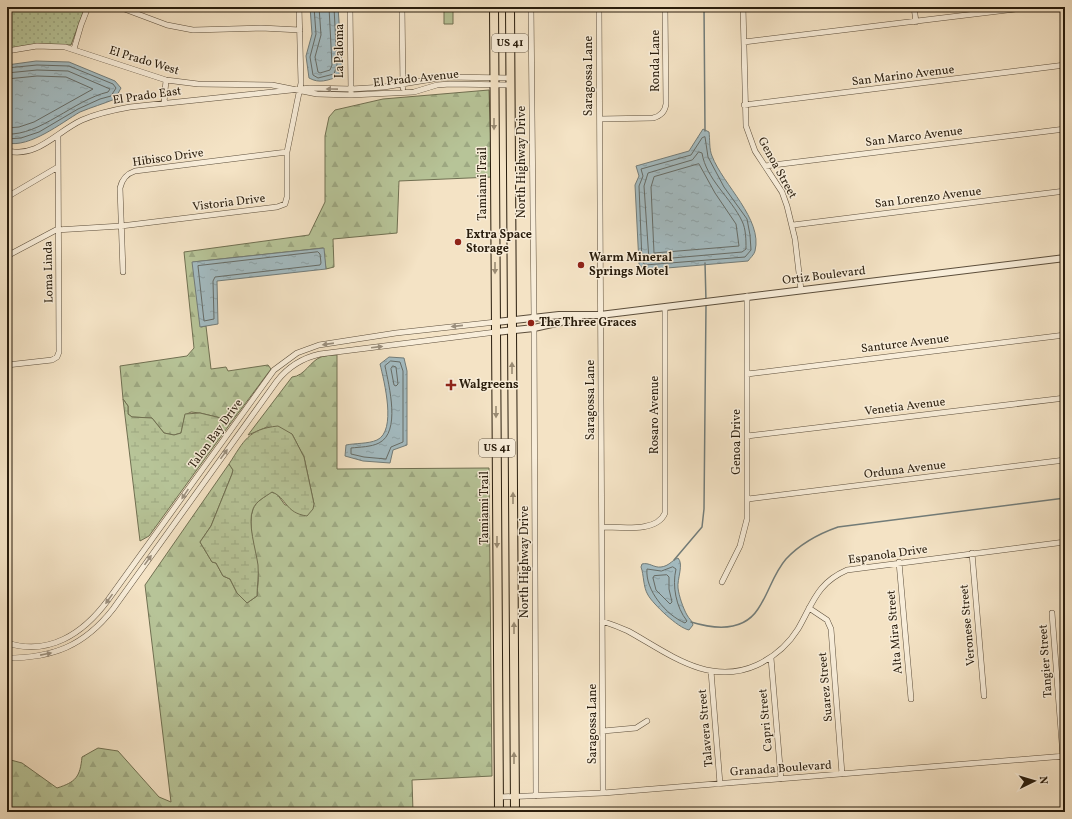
<svg xmlns="http://www.w3.org/2000/svg" width="1072" height="819" font-family="Vollkorn,serif">
	<style>
		.grass { fill: #b7c498; stroke: #707052 }
		.forest { fill: url(#forest-firs); stroke: #707052 }
		.wetland { fill: url(#wetland-marsh); stroke: #707052 }
		.park { fill: url(#park-dots); stroke: #707052 }
		.water { fill: url(#water-ripples); stroke: #727c79 }
		.lines { fill: none; stroke-linecap: round; stroke-linejoin: round }
		.shore { stroke: #666c67; stroke-width: 1 }
		.stream { stroke: #727c79; stroke-width: 1.5 }
		.minor-casing { stroke: #5c4e3b; stroke-width: 6 }
		.tertiary-casing { stroke: #5c4e3b; stroke-width: 8 }
		.primary-casing { stroke: #291d0d; stroke-width: 10 }
		.minor { stroke: #f8edd9; stroke-width: 5 }
		.tertiary { stroke: #f8edd9; stroke-width: 6 }
		.primary { stroke: #f4e3c5; stroke-width: 8 }
		.oneway { fill: #9b8f7d }
		.oneway2 { fill: #998a72 }
		.poi-dot { fill: #8f2418; stroke: #f8edd9; stroke-width: 1.5 }
		.labels { text-anchor: middle; dominant-baseline: central; stroke-width: 3; stroke-linejoin: round; paint-order: stroke }
		.shield { fill: #f8edd9; stroke: #675b4a; stroke-width: 1 }
		.shield-label { font-size: 11px; font-weight: bold; fill: #291d0d }
		.street-label { font-size: 12px; fill: #291d0d; stroke: #f8edd9 }
		.poi-label { font-size: 12px; font-weight: bold; fill: #291d0d; stroke: #f8edd9; text-anchor: start }
	</style>
	<defs>
		<pattern id="forest-firs" width="22" height="20" patternUnits="userSpaceOnUse"><rect width="22" height="20" fill="#b7c498"/><path d="M5 1l3.5 6h-7zM16 11l3.5 6h-7z" fill="#9da882"/></pattern>
		<pattern id="wetland-marsh" width="20" height="14" patternUnits="userSpaceOnUse"><rect width="20" height="14" fill="#b7c498"/><path d="M1 5h8M5 5V1M11 12h8M15 12V8" fill="none" stroke="#9da882"/></pattern>
		<pattern id="park-dots" width="8" height="8" patternUnits="userSpaceOnUse"><rect width="8" height="8" fill="#b7c498"/><path d="M2 2h.1M6 6h.1" fill="none" stroke="#9da882" stroke-width="1.8" stroke-linecap="round"/></pattern>
		<pattern id="water-ripples" width="26" height="14" patternUnits="userSpaceOnUse"><rect width="26" height="14" fill="#a3bbc1"/><path d="M2 4q2-2 4 0t4 0M15 11q2-2 4 0t4 0" fill="none" stroke="#8ca0a5"/></pattern>
	</defs>
	<rect width="100%" height="100%" fill="#f4e3c5"/>
	<filter id="stains"><feTurbulence type="fractalNoise" baseFrequency=".005" numOctaves="4"/><feColorMatrix values="0 0 0 0 .2 0 0 0 0 .09 0 0 0 0 .02 0 0 0 .5 -.17"/></filter>
	<radialGradient id="worn" r=".72"><stop offset=".6" stop-color="#630" stop-opacity="0"/><stop offset="1" stop-color="#630" stop-opacity=".3"/></radialGradient>
	<path class="grass" d="M444,7H453V24H444Z"/>
	<path class="forest" d="M489,90L492,177L399,181L397,233L333,239L334,267L326,269L323,248L193,262L201,327L206,326L211,369L226,367L228,371L268,365L271,369L230,424L225,419L200,413L191,412L185,415L181,433L174,435L164,433L152,418L132,417L128,414V406L123,399L120,366L187,356L194,348L184,252L309,235L325,202V136L329,117L335,110L383,99Z
		M337,355V469L489,468L492,776L412,780L413,812H7V759L22,763L57,788C76,782 80,777 82,757L98,748L118,751L159,797L171,802L145,585L229,464L233,470L232,474L211,526L200,542L212,562L216,563L223,576L230,579L237,593L247,603L257,596C257,589 259,581 258,574C256,559 247,523 253,509C256,501 265,497 271,492L277,494L285,505L314,504L304,457L292,434L267,427L248,435L292,377C305,376 310,361 321,357C325,355 332,355 337,355Z"/>
	<path class="wetland" d="M123,399L128,406V414L132,417L152,418L164,433L174,435L181,433L185,414L200,413L225,419L230,424L149,536L140,541Z
		M278,426L292,434L304,457L314,504L313,509L307,516C285,513 287,498 272,492C265,497 256,501 253,509C247,523 256,550 258,565C259,576 257,586 257,596L247,603L237,593L230,579L223,576L216,563L212,562L200,542L211,526L232,474L233,470L229,464C244,441 248,429 278,426Z"/>
	<path class="park" d="M7,7H85L71,45L37,44L7,49Z"/>
	<path class="water" d="M310,7H338L342,66L338,77C327,80 320,84 309,78L306,56L312,34Z
		M36,61L69,62L115,81L121,88L115,99C103,104 92,107 80,112C61,123 30,148 7,143V65Z
		M703,129L709,132C710,139 709,149 712,156C723,185 763,219 755,251C754,255 750,258 748,261L644,270L639,264L635,185L639,176L636,166L689,151Z
		M324,248L326,269L217,281L218,324L200,327L192,262Z
		M389,357L404,358L407,371V445L393,450L390,463L363,461L345,456L346,445C356,443 368,444 377,440C397,431 384,381 380,364Z
		M678,558C684,564 677,579 678,588C679,596 683,608 687,615C689,619 692,620 693,625L689,630C678,628 653,604 648,595C643,587 644,575 641,567L642,564C649,562 654,568 661,567C669,566 671,561 678,558Z"/>
	<g class="lines">
		<path class="shore" d="M314,7L316,34L310,57L313,75L318,78L334,74L337,65L334,7
			M319,7L321,35L315,57L318,72L320,73L330,70L332,65L329,7
			M7,68L37,65L69,66L113,84L116,88L111,96L100,99L78,109L39,132L21,138L7,139
			M7,73L37,70L68,71L110,89L108,92C74,100 40,136 7,134
			M7,79L37,76L66,77L93,89L34,122L19,127L7,128
			M705,137L708,157L724,187L747,219L750,235L751,250L745,257L645,265L642,261L639,186L643,176L641,169L691,155L702,138Z
			M699,152L702,153C706,179 731,198 742,221C746,229 746,240 746,249L742,252L649,260L644,186L648,173L692,160Z
			M699,164L715,193L736,224L739,246L654,253L651,187L654,177Z
			M318,252L320,254L321,263L320,265L215,277L213,281L214,319L204,321L198,266Z
			M391,361L400,362L403,371V442L391,447L386,459L364,457L351,454V448C360,447 371,447 379,443C401,432 389,386 385,366Z
			M393,366L396,367L398,384L396,386L394,385L391,369Z
			M673,567L676,569C672,586 676,607 687,621L685,623C666,615 645,590 647,569L661,571Z
			M667,575L669,577V589L672,602L670,604L656,590L653,578L654,576Z"/>
		<path class="stream" d="M704,7L705,131
			M705,263L706,301
			M674,560L702,527L704,509L706,305
			M691,622C714,629 743,632 758,609C769,593 773,574 786,559C801,543 818,534 838,527L1065,498"/>
		<defs>
			<path id="minor" d="M119,7L167,25L193,30L261,28L300,30
				M350,7L351,92
				M402,7L403,88
				M531,7L534,317
				M599,7L603,793
				M743,7L746,126L755,151L782,192L787,206L795,239L801,290
				M914,7L916,22
				M1063,7L1065,10
				M744,42L1032,7
				M74,49L81,25L88,7
				M7,51L37,46L65,47L166,80L198,84L272,85L317,94L351,95L414,92L437,85L450,84L511,85
				M164,103L166,80
				M744,105L1065,65
				M600,119L653,118C661,116 665,112 666,104L665,7
				M7,151C38,158 56,132 82,120C98,113 113,110 130,107L310,88L351,89L384,87L445,77L511,78
				M765,166L1065,129
				M7,197L58,167
				M793,225L1065,191
				M7,256L56,230L121,226L277,207L285,204L287,197V152L301,83L299,7
				M123,272L120,188C122,179 126,174 135,171L287,152
				M7,313V365
				M534,328L536,796
				M7,365L52,360L57,357L59,352L58,135
				M747,374L1065,335
				M747,436L1065,398
				M748,499L1065,460
				M602,527C620,527 657,533 665,513V307
				M972,553L984,696
				M899,562L911,699
				M722,582L740,546L747,519V296
				M809,608L827,620L831,629L842,774
				M1052,613L1063,757
				M602,621C611,624 619,627 628,631C668,653 709,687 757,665C774,657 788,645 798,629C813,603 817,583 847,570L1065,542
				M7,643C49,656 83,634 108,600L274,370L297,353L319,345L396,333L496,322
				M7,658C53,658 84,646 113,609L277,381C288,367 302,358 320,354L496,332
				M771,658L781,779
				M711,671L720,784
				M603,731L636,728L647,721
				M499,797L603,793L1065,756"/>
			<path id="tertiary" d="M496,322L559,315H600L1065,258
				M496,332L534,328L579,318"/>
			<path id="primary" d="M494,7L499,812
				M510,7L515,812"/>
		</defs>
		<use href="#minor" class="minor-casing"/>
		<use href="#tertiary" class="tertiary-casing"/>
		<use href="#primary" class="primary-casing"/>
		<use href="#minor" class="minor"/>
		<use href="#tertiary" class="tertiary"/>
		<use href="#primary" class="primary"/>
	</g>
	<defs><path id="oneway-solid" d="M-6-.8H1V-3.2L6.5 0L1 3.2V.8H-6Z"/></defs>
	<g class="oneway">
		<use href="#oneway-solid" transform="translate(332 89) rotate(-179)"/>
		<use href="#oneway-solid" transform="translate(457 326) rotate(174)"/>
		<use href="#oneway-solid" transform="translate(328 344) rotate(172)"/>
		<use href="#oneway-solid" transform="translate(377 347) rotate(-7)"/>
		<use href="#oneway-solid" transform="translate(224 454) rotate(-54)"/>
		<use href="#oneway-solid" transform="translate(185 494) rotate(124)"/>
		<use href="#oneway-solid" transform="translate(148 560) rotate(-54)"/>
		<use href="#oneway-solid" transform="translate(109 599) rotate(126)"/>
		<use href="#oneway-solid" transform="translate(46 654) rotate(-11)"/>
	</g>
	<g class="oneway2">
		<use href="#oneway-solid" transform="translate(494 124) rotate(90)"/>
		<use href="#oneway-solid" transform="translate(495 268) rotate(90)"/>
		<use href="#oneway-solid" transform="translate(512 368) rotate(-90)"/>
		<use href="#oneway-solid" transform="translate(496 412) rotate(90)"/>
		<use href="#oneway-solid" transform="translate(513 498) rotate(-90)"/>
		<use href="#oneway-solid" transform="translate(497 542) rotate(90)"/>
		<use href="#oneway-solid" transform="translate(514 628) rotate(-90)"/>
		<use href="#oneway-solid" transform="translate(514 758) rotate(-90)"/>
	</g>
	<g class="poi-dot">
		<circle cx="458" cy="242" r="4"/>
		<circle cx="581" cy="265" r="4"/>
		<circle cx="531" cy="323" r="4"/>
		<path d="M449 379h4v4h4v4h-4v4h-4v-4h-4v-4h4z"/>
	</g>
	<g class="labels">
		<g class="shield">
			<rect x="492" y="34" width="36" height="18" rx="3"/>
			<rect x="479" y="439" width="36" height="18" rx="3"/>
		</g>
		<g class="shield-label">
			<text x="510" y="43">US 41</text>
			<text x="497" y="448">US 41</text>
		</g>
		<g class="street-label">
			<text transform="translate(340 51) rotate(-90)">La Paloma</text>
			<text transform="translate(144 61) rotate(17)">El Prado West</text>
			<text transform="translate(656 61) rotate(-90)">Ronda Lane</text>
			<text transform="translate(589 76) rotate(-90)">Saragossa Lane</text>
			<text transform="translate(903 76) rotate(-7)">San Marino Avenue</text>
			<text transform="translate(416 79) rotate(-6)">El Prado Avenue</text>
			<text transform="translate(147 96) rotate(-8)">El Prado East</text>
			<text transform="translate(914 137) rotate(-7)">San Marco Avenue</text>
			<text transform="translate(168 158) rotate(-8)">Hibisco Drive</text>
			<text transform="translate(522 162) rotate(-90)">North Highway Drive</text>
			<text transform="translate(777 168) rotate(61)">Genoa Street</text>
			<text transform="translate(483 184) rotate(-90)">Tamiami Trail</text>
			<text transform="translate(928 198) rotate(-7)">San Lorenzo Avenue</text>
			<text transform="translate(229 203) rotate(-7)">Vistoria Drive</text>
			<text transform="translate(49 272) rotate(-91)">Loma Linda</text>
			<text transform="translate(824 276) rotate(-7)">Ortiz Boulevard</text>
			<text transform="translate(905 344) rotate(-7)">Santurce Avenue</text>
			<text transform="translate(591 400) rotate(-90)">Saragossa Lane</text>
			<text transform="translate(905 407) rotate(-7)">Venetia Avenue</text>
			<text transform="translate(655 415) rotate(-90)">Rosaro Avenue</text>
			<text transform="translate(216 434) rotate(-54)">Talon Bay Drive</text>
			<text transform="translate(737 442) rotate(-90)">Genoa Drive</text>
			<text transform="translate(905 470) rotate(-7)">Orduna Avenue</text>
			<text transform="translate(485 508) rotate(-90)">Tamiami Trail</text>
			<text transform="translate(888 555) rotate(-8)">Espanola Drive</text>
			<text transform="translate(525 562) rotate(-90)">North Highway Drive</text>
			<text transform="translate(968 625) rotate(-95)">Veronese Street</text>
			<text transform="translate(895 632) rotate(-95)">Alta Mira Street</text>
			<text transform="translate(1046 661) rotate(-94)">Tangier Street</text>
			<text transform="translate(826 687) rotate(-95)">Suarez Street</text>
			<text transform="translate(766 720) rotate(-95)">Capri Street</text>
			<text transform="translate(593 724) rotate(-90)">Saragossa Lane</text>
			<text transform="translate(706 728) rotate(-95)">Talavera Street</text>
			<text transform="translate(781 769) rotate(-4)">Granada Boulevard</text>
		</g>
		<g class="poi-label">
			<text x="466" y="235">Extra Space<tspan x="466" dy="14">Storage</tspan></text>
			<text x="589" y="258">Warm Mineral<tspan x="589" dy="14">Springs Motel</tspan></text>
			<text x="539" y="323">The Three Graces</text>
			<text x="459" y="385">Walgreens</text>
		</g>
	</g>
	<rect width="1072" height="819" fill="none" stroke="#f4e3c5" stroke-width="24"/>
	<rect x="8" y="8" width="1056" height="803" fill="none" stroke="#291d0d" stroke-width="2"/>
	<rect x="12" y="12" width="1048" height="795" fill="none" stroke="#291d0d"/>
	<g transform="translate(1034 781) rotate(85)" stroke="#f8edd9" stroke-width="3" paint-order="stroke">
	<path d="M0-3L7 15L0 10L-7 15Z" fill="#291d0d"/>
	<text y="-6" font-size="11" font-weight="bold" text-anchor="middle" fill="#291d0d">N</text>
	</g>
	<rect width="100%" height="100%" filter="url(#stains)"/>
	<rect width="100%" height="100%" fill="url(#worn)"/>
</svg>
